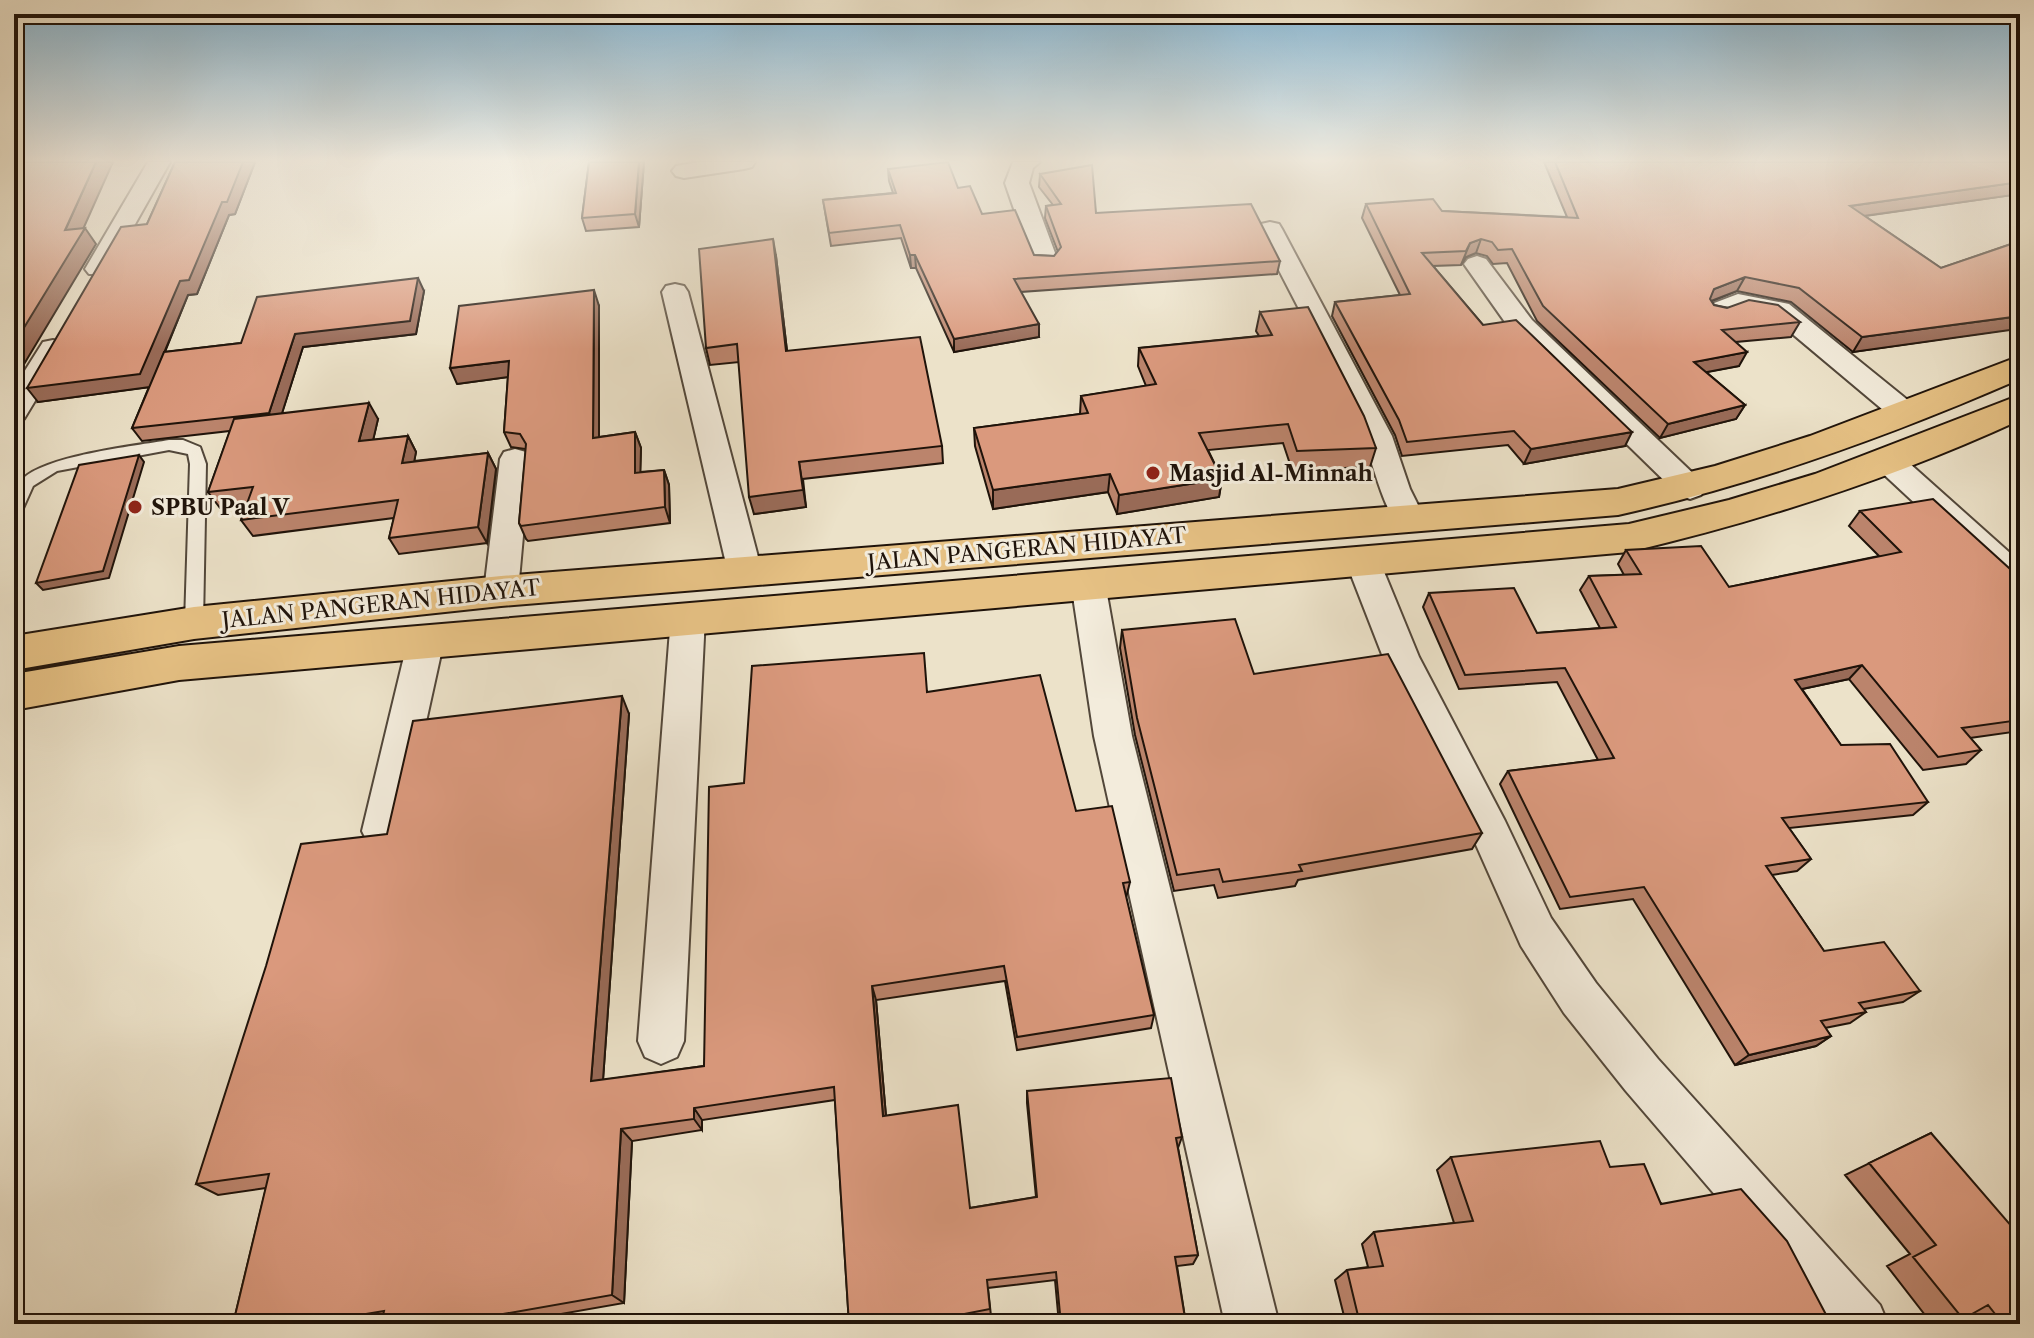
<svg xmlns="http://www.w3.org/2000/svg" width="2034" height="1338" font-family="'Libre Caslon Text',serif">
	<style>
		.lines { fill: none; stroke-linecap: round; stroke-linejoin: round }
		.lane-casing { stroke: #52473a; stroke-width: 4 }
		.street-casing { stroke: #52473a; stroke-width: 4 }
		.highway-casing { stroke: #1f130a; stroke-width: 4 }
		.lane { fill: #f3ecdc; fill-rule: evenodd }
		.street { fill: #f3ecdc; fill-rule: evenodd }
		.highway { fill: #e6c184; fill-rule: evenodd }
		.wall { fill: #bb846c; stroke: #1f130a; stroke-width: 2 }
		.shaded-wall { fill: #996b58; stroke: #1f130a; stroke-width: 2 }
		.building { fill: #da997d; stroke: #1f130a; stroke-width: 2 }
		.poi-dot { fill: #8f2418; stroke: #f3ecdc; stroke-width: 3 }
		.labels { text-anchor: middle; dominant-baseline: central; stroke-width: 6; stroke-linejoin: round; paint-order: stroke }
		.poi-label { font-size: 22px; font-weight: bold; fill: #1f130a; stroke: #f3ecdc; text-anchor: start }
		.street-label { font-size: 22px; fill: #1f130a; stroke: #f3ecdc }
	</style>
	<rect width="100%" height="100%" fill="#ece2c9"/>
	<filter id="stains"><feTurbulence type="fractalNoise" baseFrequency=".0025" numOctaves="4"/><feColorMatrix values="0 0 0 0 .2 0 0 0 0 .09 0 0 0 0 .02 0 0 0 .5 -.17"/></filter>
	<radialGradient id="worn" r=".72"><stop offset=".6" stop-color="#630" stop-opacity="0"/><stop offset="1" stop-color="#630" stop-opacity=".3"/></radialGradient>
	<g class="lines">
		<defs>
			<path id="lane" d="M169,440H183L200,447L206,464L203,623L194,630L185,623L190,464L188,454L169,450L57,471L33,486L20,515L14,516C14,504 12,491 21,481C41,456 135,446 169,440Z"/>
			<path id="street" d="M148,162H170L107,274H89L85,269Z
				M699,162H755L752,167L744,169L684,178L676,176L672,171L676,166Z
				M1013,162H1040L1033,168L1029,183L1058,261L1054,266H1036L1032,261L1005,183Z
				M1270,222L1279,224L1282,229L1392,436L1410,489L1424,517L1419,525L1408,528L1397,525C1379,496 1374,464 1361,433C1329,364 1292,297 1258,229L1261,224Z
				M1477,256L1486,259L1532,320L1701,481L1706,488L1701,495L1690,499L1679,495L1512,332L1464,264L1468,259Z
				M675,284L684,286L688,292L762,572L757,581L745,584L733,581L728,572L662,292L666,286Z
				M1738,294L1789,304L1915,406L1920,413L1915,420L1905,422L1895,420L1771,316L1741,311L1718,319L1709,317L1705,311L1709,305Z
				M53,340L63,342L67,348L24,419L14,421V388L43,342Z
				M515,449L526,452L530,459L518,591L513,600L501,603L489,600L484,591L500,459L504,452Z
				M1888,451L1899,454L2020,562V593L2008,590L1877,468L1873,461L1877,454Z
				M1363,550L1375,554L1380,562L1419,657L1505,821L1551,918L1596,983L1658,1059L1880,1305L1888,1324H1826L1626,1091L1564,1013L1521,946L1473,838L1383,657L1346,562L1351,554Z
				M1088,571L1100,574L1105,583L1132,736L1279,1324H1225L1094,736L1071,583L1076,574Z
				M688,604L700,608L705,617L684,1041L677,1057L661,1064L645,1057L638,1041L671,617L676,608Z
				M426,627L438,631L444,640L402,831L396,843L382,848L368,843L362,831L408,640L414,631Z"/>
			<path id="highway" d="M2020,356V379C1889,436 1757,484 1618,515L501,606L194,639L14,670V636L194,607L501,576L1618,489L1715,466L1810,436Z
				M2020,395V420C1894,478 1764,520 1629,552L179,680L14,710V674L179,646L1629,524L1729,500L1815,474Z"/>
		</defs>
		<use href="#lane" class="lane-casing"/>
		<use href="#street" class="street-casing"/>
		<use href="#highway" class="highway-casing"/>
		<use href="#lane" class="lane"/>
		<use href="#street" class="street"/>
		<use href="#highway" class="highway"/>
	</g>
	<path class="wall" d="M175,162H255L235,214L229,215L197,294L188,295L165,352L241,343L424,291L416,334L303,347L282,413L378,419L373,440L408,436L416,452L414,461L488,453L496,469L487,543L399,554L389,538L394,518L253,536L241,520L246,505L220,508L208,492L230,431L142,441L132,428L149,387L38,402L147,224Z
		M589,162H644L639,227L586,231L582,218Z
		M1544,162H2020V194L1865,216L1941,268L2020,241V328L1853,352L1791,302L1737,291L1712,301L1714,305L1800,322L1791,337L1736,342L1739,366L1706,372L1745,405L1736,419L1660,438L1537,321L1507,263L1493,264L1487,256L1476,253L1466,257L1461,265L1433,266L1483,325L1625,446L1524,464L1508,445L1402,456L1395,435L1332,316L1335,302L1400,295L1362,218L1366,204L1442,211L1567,217Z
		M888,169L958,188L982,214L1034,255L1054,256L1058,252L1045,218L1046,206L1053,205L1039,187L1040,174L1096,213L1280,261L1277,274L1021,292L1039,337L954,352L916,268H911L901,238L831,246L823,200L893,193L889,181Z
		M776,256L787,351L942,446L943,463L803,479L806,507L754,514L739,362L710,365L706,348Z
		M599,306V437L635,432L641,448L640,472L664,470L669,485L670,523L528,541L526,539L519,523L526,449L511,447L504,432L508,377L457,384Z
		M1260,312L1376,448L1370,467L1292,470L1283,443L1208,450L1222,479L1219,497L1117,514L1108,492L993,509L975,446L974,428L1080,414L1081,396L1146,386L1138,366L1139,348L1259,336L1256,331Z
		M1860,511L2020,578V731L1970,738L1981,750L1966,764L1923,770L1849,679L1802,689L1841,745L1928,802L1913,815L1789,828L1811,859L1797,871L1772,875L1824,951L1920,991L1903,1002L1864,1009L1866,1012L1850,1023L1825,1028L1831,1036L1816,1046L1735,1065L1633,899L1560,909L1500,784L1508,771L1598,760L1557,682L1459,689L1423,607L1429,593L1537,633L1600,628L1580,590L1589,576L1624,575L1618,564L1626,550L1729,587L1879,556L1849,526Z
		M1122,630L1254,674L1482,833L1472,849L1298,880L1295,886L1218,898L1214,885L1174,891L1135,735L1120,648Z
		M927,692L1076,811L1130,882L1126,898L1154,1015L1151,1028L1017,1050L1005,981L876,1000L886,1116L970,1208L1036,1197L1027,1103V1091L1182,1137L1178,1148L1198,1255L1193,1264L1177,1266L1186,1324H1059L1055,1280L988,1288L991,1316L965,1321V1324H849L835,1100L702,1120V1130L632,1141L624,1303L504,1324H381L382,1322L368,1324H233L266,1188L218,1195L196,1184L387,834L629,714L603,1080L704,1066L744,783Z
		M1931,1133L2020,1324H1967L1963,1319L1946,1324H1932L1887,1266L1910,1254L1845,1175Z
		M1451,1157L1610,1167L1831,1324H1346L1335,1280L1347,1270L1368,1267L1362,1244L1374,1232L1454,1223L1437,1170Z"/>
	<path class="shaded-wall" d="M96,162H113L80,236L85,228L96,244L14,381V344Z
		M243,162H255L235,214L229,215L197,294L188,295L150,387L38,402L27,388L180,281Z
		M639,162H644L639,227L635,214Z
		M2020,182V194L1842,219L1850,206Z
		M773,239L776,256L789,368L786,351Z
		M1481,239L1476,253L1466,257L1461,265L1470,243Z
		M910,255H915L916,268H911Z
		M1745,277L1737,291L1706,303L1714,289Z
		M418,278L424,291L416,334L303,347L278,426L269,413L295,334Z
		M594,290L599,306V453L593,438Z
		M2020,316V328L2017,329L1853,352L1862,337Z
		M1039,324V337L954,352V339Z
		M1747,352L1739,366L1686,376L1694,362Z
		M509,361L516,376L457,384L450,368Z
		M369,403L378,419L369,458L359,441Z
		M1745,405L1736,419L1660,438L1668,424Z
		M635,432L641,448L640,489L635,473Z
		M1632,432L1625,446L1524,464L1531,449Z
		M408,436L416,452L411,479L402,463Z
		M488,453L496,469L487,543L478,527Z
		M139,455L144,462L109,578L43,590L36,583Z
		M799,462L806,507L754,514L749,497Z
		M664,470L669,485L670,523L665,507Z
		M1110,474L1108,492L993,509V490Z
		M1222,479L1219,497L1117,514L1119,495Z
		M1862,665L1849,679L1783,693L1795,680Z
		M622,696L629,714L602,1094L591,1081Z
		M872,986L876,1000L887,1128L883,1116Z
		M1831,1036L1816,1046L1735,1065L1749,1055Z
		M694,1108L702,1120V1130L694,1119Z
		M621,1129L632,1141L624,1303L612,1295Z"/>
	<path class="building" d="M14,162H96L65,230L85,228L14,344Z
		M175,162H243L227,202H222L189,280L180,281L140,374L27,388L121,227L147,224Z
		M589,162H639L635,214L582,218Z
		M948,162L958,188L970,186L982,214L1015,210L1034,255L1054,256L1061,247L1046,206L1061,204L1040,174L1092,165L1096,213L1251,204L1280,261L1014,279L1039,324L954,339L915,255H910L900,225L829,233L823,200L896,193L888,169Z
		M1555,162H2020V182L1850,206L1941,268L2020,241V316L1862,337L1799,288L1745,277L1714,289L1710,299L1714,305L1727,308L1749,300L1778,305L1800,322L1722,330L1747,352L1694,362L1745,405L1668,424L1543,306L1512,249L1498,250L1492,242L1481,239L1470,243L1466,251L1422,253L1483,325L1516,320L1632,432L1531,449L1514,431L1407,442L1399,420L1335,302L1410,294L1366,204L1433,199L1442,211L1578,218Z
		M773,239L786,351L920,337L942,446L799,462L803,490L749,497L737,344L706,348L699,249Z
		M418,278L410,321L295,334L269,413L132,428L164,352L241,343L257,297Z
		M594,290L593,438L635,432V473L664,470L665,507L521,526L519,523L526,444L520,434L504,432L509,361L450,368L459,306Z
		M1308,307L1364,416L1376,448L1297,451L1288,424L1199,433L1222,479L1119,495L1110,474L993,490L974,428L1088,413L1081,396L1156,384L1139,348L1272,335L1260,312Z
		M369,403L359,441L408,436L402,463L488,453L478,527L389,538L398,500L241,520L253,487L208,492L234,419Z
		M139,455L103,571L36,583L79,465Z
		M1933,499L2020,578V605L2014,606L2020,612V720L1962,728L1981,750L1938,757L1862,665L1795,680L1841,745L1890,744L1928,802L1782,818L1811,859L1766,866L1824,951L1884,942L1920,991L1859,1003L1866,1012L1821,1021L1831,1036L1749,1055L1644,887L1570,897L1508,771L1614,758L1565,668L1465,675L1429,593L1514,588L1537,633L1616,627L1589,576L1641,574L1626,550L1701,546L1729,587L1901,552L1860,511Z
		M1235,619L1254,674L1388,654L1482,833L1299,865L1302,871L1223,882L1219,869L1177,875L1137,718L1122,630Z
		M924,653L927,692L1040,675L1076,811L1112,806L1130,882L1123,883L1154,1015L1017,1037L1004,966L872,986L883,1116L958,1105L970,1208L1037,1197L1027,1091L1171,1078L1182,1137L1176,1138L1198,1255L1175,1257L1186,1324H1061L1056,1272L987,1280L990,1309L964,1314L965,1324H849L834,1087L694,1108V1119L621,1129L612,1295L446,1324H381L384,1311L306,1324H233L269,1174L196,1184L266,966L301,844L387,834L413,721L622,696L591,1081L704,1066L709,787L744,783L752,666Z
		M1931,1133L2020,1236V1324H2003L1988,1305L1963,1319L1913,1257L1936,1245L1869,1163Z
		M1600,1141L1610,1167L1644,1164L1661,1204L1741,1189L1787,1241L1831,1324H1360L1347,1270L1383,1266L1374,1232L1473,1221L1451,1157Z"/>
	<linearGradient id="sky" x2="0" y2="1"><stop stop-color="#88b8d5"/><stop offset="0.46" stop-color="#f6f2e7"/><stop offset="1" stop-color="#f6f2e7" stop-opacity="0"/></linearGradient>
	<rect width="2034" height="349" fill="url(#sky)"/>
	<g class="poi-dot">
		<circle cx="1153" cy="473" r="8"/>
		<circle cx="135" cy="507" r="8"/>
	</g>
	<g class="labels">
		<g class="poi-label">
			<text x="1169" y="473">Masjid Al-Minnah</text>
			<text x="151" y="507">SPBU Paal V</text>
		</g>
		<g class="street-label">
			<text transform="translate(1027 549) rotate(-5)">JALAN PANGERAN HIDAYAT</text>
			<text transform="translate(381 604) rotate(-6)">JALAN PANGERAN HIDAYAT</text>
		</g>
	</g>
	<rect width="2034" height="1338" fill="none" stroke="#ece2c9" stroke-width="48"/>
	<rect x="16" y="16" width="2002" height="1306" fill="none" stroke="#1f130a" stroke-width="4"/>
	<rect x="24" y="24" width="1986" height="1290" fill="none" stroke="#1f130a" stroke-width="2"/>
	<rect width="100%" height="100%" filter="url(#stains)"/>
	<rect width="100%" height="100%" fill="url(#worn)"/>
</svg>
